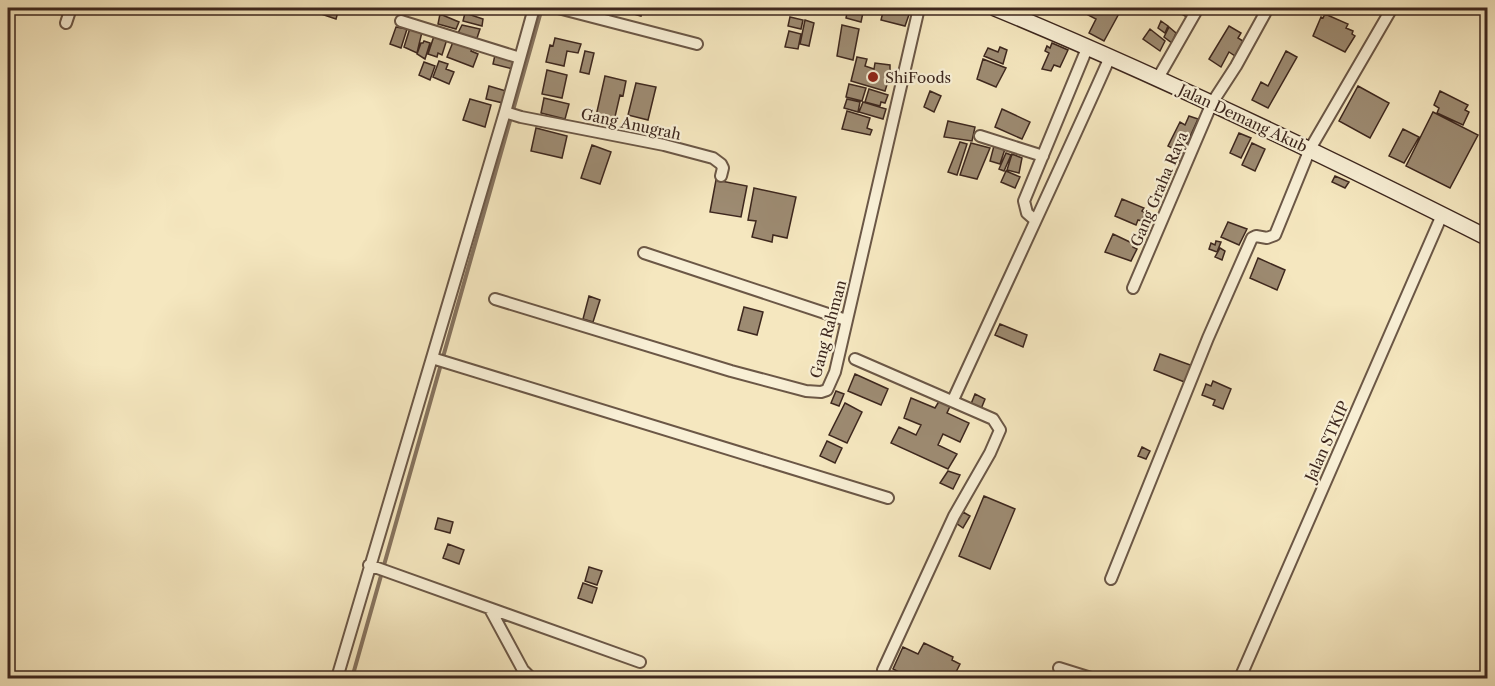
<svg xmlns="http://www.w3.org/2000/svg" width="1495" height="686" font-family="'Libre Caslon Text',serif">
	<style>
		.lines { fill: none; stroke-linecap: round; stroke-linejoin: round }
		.stream { stroke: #86735e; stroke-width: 4 }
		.building { fill: #9d8b72; stroke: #3d271e; stroke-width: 1.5 }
		.street-casing { stroke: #6b5746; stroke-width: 14 }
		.secondary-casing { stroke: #3d271e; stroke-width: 18 }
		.street { stroke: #f8efd5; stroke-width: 10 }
		.secondary { stroke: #f8efd5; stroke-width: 15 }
		.poi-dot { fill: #8f2418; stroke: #f8efd5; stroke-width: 2 }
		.labels { text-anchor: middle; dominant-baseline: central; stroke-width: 4.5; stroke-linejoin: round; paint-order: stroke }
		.poi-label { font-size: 15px; fill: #3d271e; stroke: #f8efd5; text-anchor: start }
		.street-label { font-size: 15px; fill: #3d271e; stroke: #f8efd5 }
	</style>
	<rect width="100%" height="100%" fill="#f5e7bf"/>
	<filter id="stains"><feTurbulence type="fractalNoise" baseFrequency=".00333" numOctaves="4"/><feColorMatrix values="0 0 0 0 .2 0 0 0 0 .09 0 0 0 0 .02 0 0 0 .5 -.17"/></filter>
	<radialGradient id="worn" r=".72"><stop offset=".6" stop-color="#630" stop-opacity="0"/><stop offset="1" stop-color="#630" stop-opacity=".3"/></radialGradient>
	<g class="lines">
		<path class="stream" d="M352,678L542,8"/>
	</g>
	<path class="building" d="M307,8H339L336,19L306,9Z
		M632,8H643L641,16L630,13Z
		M848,8H864L861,22L846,18Z
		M884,8L911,9L905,26L881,20Z
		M1091,8H1122L1104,41L1089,33L1096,19L1088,15Z
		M1170,8H1195L1189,18Z
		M465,13L483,19L482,26L463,21Z
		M440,14L459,22L456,29L438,24Z
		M1325,14L1348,24L1346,28L1353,31L1352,34L1355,36L1345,52L1313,36L1321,17L1323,18Z
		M790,17L803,20L801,29L788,26Z
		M805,20L814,23L809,46L800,44Z
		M1161,21L1168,26L1165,33L1158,28Z
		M462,25L480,29L476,41L457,35Z
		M842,25L859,29L853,60L837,56Z
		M1229,26L1241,33L1238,38L1243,41L1235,56L1229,52L1221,67L1209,59Z
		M396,27L407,29L401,48L390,44Z
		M1169,27L1176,33L1172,43L1164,37Z
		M410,28L422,32L417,53L404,47Z
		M1150,29L1165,41L1160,51L1143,39Z
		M789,31L801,34L798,49L785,47Z
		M434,36L447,39L442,55L438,53L437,57L428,54Z
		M555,38L581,44L578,53L567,51L564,66L546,62L550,45L553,46Z
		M424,41L430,43L425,59L417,54L421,43H423Z
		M453,42L472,49L471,51L478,54L473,67L447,57Z
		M1052,43L1068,50L1060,67L1054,65L1051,71L1042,69L1049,53L1045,51L1047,46L1050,48Z
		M1000,47L1007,50L1003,64L984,56L988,48L998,52Z
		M585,51L594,53L589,74L580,72Z
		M1286,51L1297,57L1268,108L1252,100L1261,82L1268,86Z
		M495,55L515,60L513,69L493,64Z
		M857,57L867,59L865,66L874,69L875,63L890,65V75L885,91L851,81Z
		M983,59L1006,68L996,87L977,79Z
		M439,61L448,64L446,69L454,72L449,84L433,77Z
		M424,62L435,66L430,80L419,75Z
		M547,70L567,75L562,98L542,94Z
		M605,76L626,81L623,96L620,95L614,121L596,116Z
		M636,83L656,87L648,120L628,115Z
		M849,84L866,88L862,101L846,97Z
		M489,86L506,91L503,103L486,99Z
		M1358,86L1389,103L1370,138L1339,121Z
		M869,89L888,95L885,103L881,102L880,106L865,102Z
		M930,91L941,96L934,112L924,107Z
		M1440,91L1468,105L1465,110L1469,112L1463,125L1437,113L1439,108L1434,105Z
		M544,98L569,104L565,119L541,113Z
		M470,99L491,105L485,127L463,120Z
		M847,99L860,102L858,112L844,108Z
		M863,102L886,109L883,119L859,112Z
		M1002,109L1030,122L1022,139L995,127Z
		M847,111L870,118L867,128L872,130L870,135L842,129Z
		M1433,112L1478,135L1450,188L1406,166Z
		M1189,116L1198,119L1179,161L1171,158L1174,149L1168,146L1180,122L1185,125Z
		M948,121L975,127L972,141L944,137Z
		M536,128L567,136L562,158L531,151Z
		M1403,129L1419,137L1404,163L1389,156Z
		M1239,133L1251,138L1241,158L1230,153Z
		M960,142L967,144L957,175L948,172Z
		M995,142L1006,146L1000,164L990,161Z
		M971,143L990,148L977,179L960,175Z
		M1252,143L1265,149L1255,171L1242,165Z
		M592,145L611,152L600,184L581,178Z
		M1006,153L1011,155L1004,171L999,169Z
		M1012,154L1022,158L1019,173L1007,170Z
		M1006,171L1020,177L1015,188L1001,182Z
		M1335,176L1349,182L1345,188L1332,182Z
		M716,180L747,186L741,217L710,212Z
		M754,188L796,197L787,238L773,235L772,242L752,237L756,221L748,220Z
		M1122,199L1144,208L1142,211L1145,213L1142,221L1138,220L1136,225L1115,216Z
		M1228,222L1247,229L1239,245L1221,237Z
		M1113,234L1134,244L1133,247L1137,249L1131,261L1105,252Z
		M1216,241L1221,242L1217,252L1209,249L1211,243L1215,245Z
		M1220,248L1225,251L1222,260L1215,257Z
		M1258,258L1285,270L1277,290L1250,278Z
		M589,296L600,300L593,322L583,319Z
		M744,307L763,312L757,335L738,330Z
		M1000,324L1027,335L1023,347L995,335Z
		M1160,354L1193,366L1187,383L1154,370Z
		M855,374L888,389L881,405L848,391Z
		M1213,381L1231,389L1223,409L1213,405L1215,400L1202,395L1206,384L1211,386Z
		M836,391L844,394L839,406L831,403Z
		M975,394L985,399L981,409L971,404Z
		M911,398L935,408L941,398L952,402L947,413L969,423L960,442L943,434L938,445L957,454L948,469L891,443L899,427L916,435L921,425L904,418Z
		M845,403L862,412L847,443L829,435Z
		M827,441L842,448L835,463L820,456Z
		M1142,447L1150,451L1146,459L1138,456Z
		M948,471L960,475L953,489L940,483Z
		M984,496L1015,509L990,569L959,556Z
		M963,512L970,516L963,528L956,523Z
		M438,518L453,522L450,533L435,529Z
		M448,544L464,550L459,564L443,558Z
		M589,567L602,571L597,585L585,581Z
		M583,583L597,588L592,603L578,598Z
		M924,643L953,657L952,660L960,664L953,678H904L899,676L901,673L893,669L903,647L918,654Z"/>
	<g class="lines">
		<defs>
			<path id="street" d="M558,8L697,44
				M401,21L520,58
				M66,23L71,8
				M1158,78L1198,8
				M505,112L521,117L664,145L713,158L721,164L723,168L721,176
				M980,136L1043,156
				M1035,220L1027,213L1024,201L1088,46
				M644,253L846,320
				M1133,288L1212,103L1236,66L1268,8
				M495,299L731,371L806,391L821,392L827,390L835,372L919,8
				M432,358L888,498
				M855,359L993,419L1000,430L990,453L954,516L883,670
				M953,400C1005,286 1059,172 1110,57
				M369,565L640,662
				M1111,579L1208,338L1252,238L1256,236L1267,238L1275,235L1310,149L1392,8
				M490,609L523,670L531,678
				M1059,668L1091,678
				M337,678L505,112L534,8
				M1240,678L1442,215"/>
			<path id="secondary" d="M995,8C1162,77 1326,156 1488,238"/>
		</defs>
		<use href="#street" class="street-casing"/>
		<use href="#secondary" class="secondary-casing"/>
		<use href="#street" class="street"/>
		<use href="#secondary" class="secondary"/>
	</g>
	<circle class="poi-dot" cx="873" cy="77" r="6"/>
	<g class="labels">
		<g class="poi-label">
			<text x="885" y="77">ShiFoods</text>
		</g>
		<g class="street-label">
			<text transform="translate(1243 118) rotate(25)">Jalan Demang Akub</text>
			<text transform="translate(631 124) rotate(12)">Gang Anugrah</text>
			<text transform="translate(1159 189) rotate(-67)">Gang Graha Raya</text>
			<text transform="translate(828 329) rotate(-75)">Gang Rahman</text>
			<text transform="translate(1327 441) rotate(-66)">Jalan STKIP</text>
		</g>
	</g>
	<rect width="1495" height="686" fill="none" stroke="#f5e7bf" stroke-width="30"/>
	<rect x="9" y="9" width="1477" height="668" fill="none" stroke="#3d271e" stroke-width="3"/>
	<rect x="15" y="15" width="1465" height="656" fill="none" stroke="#3d271e" stroke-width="1.5"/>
	<rect width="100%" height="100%" filter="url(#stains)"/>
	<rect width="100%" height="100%" fill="url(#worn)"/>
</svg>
